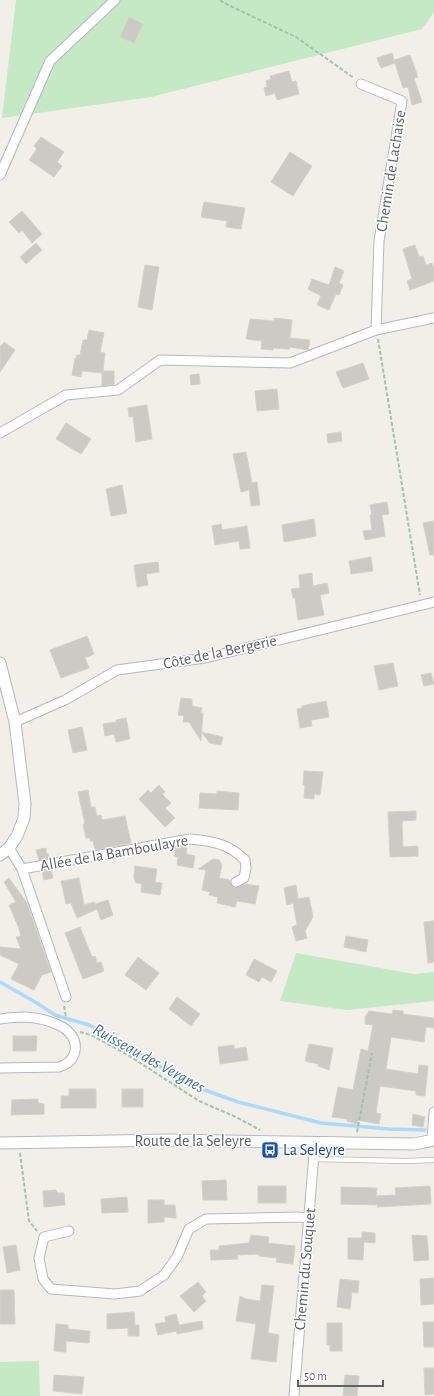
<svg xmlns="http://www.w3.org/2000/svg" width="434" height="1396" font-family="'Alegreya Sans',sans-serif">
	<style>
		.green { fill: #c5e8c5 }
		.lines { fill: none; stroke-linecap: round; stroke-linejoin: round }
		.stream { stroke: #aadaff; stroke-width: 3.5 }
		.building { fill: #cccac5; stroke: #d6d1c6 }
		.service-casing { stroke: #b5b8bc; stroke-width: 6 }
		.minor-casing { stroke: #b5b8bc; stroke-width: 11 }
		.tertiary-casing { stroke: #b5b8bc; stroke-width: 13 }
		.path { stroke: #9cc7a9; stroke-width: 2; stroke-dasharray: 4 2; stroke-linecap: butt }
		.service { stroke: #fff; stroke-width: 4.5 }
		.minor { stroke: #fff; stroke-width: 9 }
		.tertiary { stroke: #fff; stroke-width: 11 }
		.labels { text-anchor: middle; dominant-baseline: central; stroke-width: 3; stroke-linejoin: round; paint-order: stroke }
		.street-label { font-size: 16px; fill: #5f6368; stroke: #fff }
		.transit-label { font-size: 16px; fill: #164399; stroke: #fff; text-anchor: start }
		.water-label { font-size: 17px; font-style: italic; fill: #4174aa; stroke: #fff }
	</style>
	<rect width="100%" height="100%" fill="#f1efe8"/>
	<path class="green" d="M16,0H434V12L422,29L151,97L2,118Z
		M296,953L414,974L434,972V1001L347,1010L280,1001Z
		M39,1361L40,1396H0V1362Z"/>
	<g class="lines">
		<path class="stream" d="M0,982L37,1003L55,1015L89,1025L109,1034L174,1075L202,1089L238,1102L321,1123L389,1129L425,1130"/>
	</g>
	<path class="building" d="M129,17L143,24L134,43L120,37Z
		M392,53L395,63L381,68L377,58Z
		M410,55L418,77L414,78L422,102L412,105L408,87L403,88L394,60Z
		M289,71L292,82L296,81L299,94L277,100L275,93L266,96L264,88L267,87L266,81L271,79L270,76Z
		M41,137L64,152L57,162L62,166L54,177L29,160L37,149L34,146Z
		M290,152L312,166L293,196L271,182Z
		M204,202L245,208L241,229L226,227L227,221L201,217Z
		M22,211L42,234L32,243L22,230L19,233L9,222Z
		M36,243L42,250L26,264L20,257Z
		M415,245L419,257L423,256L426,265L432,263L434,269V281L410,290L407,281L412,279L403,249Z
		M145,265L159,267L152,310L138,307Z
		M335,267L344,271L339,283L343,285L339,295L336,294L329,310L317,305L321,296L308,289L312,279L329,285Z
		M274,318L292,320L290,338L310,340L308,350L290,347L289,349L273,348V350L261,349L262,341L246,339L250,319L274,321Z
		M89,330L104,333L100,352L105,353L103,371H114V384L102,386V373L82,371L81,377L72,375L75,358H76L77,355H80L83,340H87Z
		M4,342L15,350L0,372V347Z
		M363,363L369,379L343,388L336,372Z
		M199,374L200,384L191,385L190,375Z
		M277,389L279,409L257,411L255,391Z
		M147,405L152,439L136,442L133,416L129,417L128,408Z
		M66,423L91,439L81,454L56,439Z
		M341,432L342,441L328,443L327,434Z
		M246,452L252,483L257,482L260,505L251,506L249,490L241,492L233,454Z
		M122,485L127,513L111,516L106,489Z
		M387,502L389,514L382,515L385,536L365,540L363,531L372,530L370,515H372L370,505Z
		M314,519L316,536L284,542L282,525Z
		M434,521V555H430L423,523Z
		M221,524L222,530L247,526L250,548L240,549L239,541L215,545L212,526Z
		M371,557L373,571L351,574L349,561Z
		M158,562L159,572L146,574L148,585L137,587L134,565Z
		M312,573L313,586L327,583L329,593L320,595L324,615L298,620L295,598H293L291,589L300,588L299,575Z
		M87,636L94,654L85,658L89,668L61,678L50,650Z
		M393,663L398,686L379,690L374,666Z
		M431,673L434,684L424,686L421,675Z
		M181,698L192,699V706L202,708L201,713H203L201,741L189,722H183L184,716L178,715Z
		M326,701L329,717L311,720L312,726L300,728L297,709L302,708V706Z
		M126,718L130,739L116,742L114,734L105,736L103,724L116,722V720Z
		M82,727L87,750L73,753L68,730Z
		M201,732L223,737L221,745L210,743Z
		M304,771L323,772L320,795L314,794V799L304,798L305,785H303Z
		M159,785L165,792L162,794L171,803L165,808L175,818L165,827L139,799L148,790L151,793Z
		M88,790L91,807H95L97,816L101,815L102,820L125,816L131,843L95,850L93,841H90V838H86L83,824H85L78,792Z
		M217,791L239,793L238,810L199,808L200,793L217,794Z
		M416,811V820L402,821L403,847L418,846V856L390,857L388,812Z
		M182,847L187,848L186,854L195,856L193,868L177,865L178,857L174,856L176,848Z
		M46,848V854L48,853L49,858L39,860L36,850Z
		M213,859L219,860L222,865L219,878L230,880L231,884L233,887H238L246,884L259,886L255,904L237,901L235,907L217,903L218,897L209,895L210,892L202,890L206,870L198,869Z
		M135,866L157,869L155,882L162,883L160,895L141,892L142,884L136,883L134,878Z
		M51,870L53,878L44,880L42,872Z
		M9,878L27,903L51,972L42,975L34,990L11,979L19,964L0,955V947L21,949L16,937L21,936L18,926L9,905L16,902L4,882Z
		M79,878L84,905L94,902L96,907L95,904L108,900L113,915L101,920L97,909L77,918L71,903L66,904L61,881Z
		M296,885L298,899L309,897L313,917L305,931L307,938L296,941L292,927L297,925L293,903L287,905L284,888Z
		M434,921V962L428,963L424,922Z
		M80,927L92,957L95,956L97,963L101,962L104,971L83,979L65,933Z
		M346,936L368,940L366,952L344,947Z
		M138,957L159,973L146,990L125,975Z
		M254,959L277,971L271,982L262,977L259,982L246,975Z
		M177,997L200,1014L191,1026L169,1009Z
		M393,1010L403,1011V1014L434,1018V1028L426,1027L424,1042L391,1037L386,1069L418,1074L419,1065L428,1066L425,1096L416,1095V1091L380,1086L376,1113L381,1114L379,1124L358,1120L357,1124L347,1121L348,1119L332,1117L338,1087L353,1090L361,1049L368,1051L373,1025L365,1024V1017L369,1011L392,1014Z
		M13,1036H37L36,1051H13Z
		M309,1044L333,1048L329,1070L318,1066V1064L305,1061Z
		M234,1045V1049L246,1047L248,1060L220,1064L218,1047Z
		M69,1089H96V1108H61V1096H69Z
		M122,1089H143V1107H122Z
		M38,1099V1103L44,1104V1114L11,1115L12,1100Z
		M413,1114L425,1117L423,1127L412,1125Z
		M226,1180L227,1200H203L202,1181Z
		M258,1186H286V1203H258Z
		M430,1186L431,1204L377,1207L378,1205L341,1204V1187L377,1188L376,1196L396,1195L395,1188Z
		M56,1190L57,1193H64L65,1205L44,1207L43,1191Z
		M127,1197L128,1212L102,1213L101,1199Z
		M148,1200H164V1205H175L176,1218L164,1217V1222L148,1223Z
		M362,1232L375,1233V1243L364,1242L363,1260L348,1259V1238H362Z
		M251,1235L269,1237L268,1243L295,1246L293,1264L276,1262L277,1258L259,1256V1254L237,1255L238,1259L211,1260L210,1250H219V1246L249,1243Z
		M412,1235L427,1236L429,1260L414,1261Z
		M16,1245L20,1270L7,1273L3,1247Z
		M434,1278V1304L421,1305L420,1279Z
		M340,1279L359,1281L358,1293L352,1292L350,1309L337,1307Z
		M198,1282L206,1292L202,1296L206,1301L194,1312L180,1296Z
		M262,1285L274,1286L268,1333L279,1335L276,1362L251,1359L256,1324L236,1321L240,1296L246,1299L260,1301Z
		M0,1290H14L15,1324H0Z
		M134,1312L135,1325H139V1336H128V1328L107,1329V1314Z
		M176,1314L179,1325L202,1321L203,1329L177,1334L176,1331L158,1335L155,1324L166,1322L165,1317Z
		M423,1322H434V1347H424Z
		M327,1323H342V1351H330V1345H327Z
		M56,1324L68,1325V1329L90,1331L89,1343L66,1341V1352L54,1351Z
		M424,1368H434V1394L425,1395Z
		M54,1375L84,1377L82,1394L53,1391Z
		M345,1375L359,1376L357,1396H343Z"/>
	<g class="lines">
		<defs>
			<path id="service" d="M314,1159L405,1161L434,1160"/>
			<path id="minor" d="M361,84L402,101L379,241L376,330
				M0,175L50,61L115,0
				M0,433L66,395L118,390L160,360L290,363L376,330L434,318
				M15,722L65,700L117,670L205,658L434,602
				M9,848L22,869L66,997
				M22,869L190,839C213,841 229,844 245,860L246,868L244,878L236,882
				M0,1019C8,1018 17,1017 25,1017C43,1018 79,1026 75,1051C73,1060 68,1064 59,1067L0,1068
				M432,1140L434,1112
				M69,1231L44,1237L39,1258L43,1279L51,1289L115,1294L140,1291L164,1275L177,1257L189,1229L206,1219L297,1217L309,1218
				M294,1396L315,1142"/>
			<path id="tertiary" d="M0,663L15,722L25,804L24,818L17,836L9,848L0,855
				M0,1143L169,1140L414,1144L434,1140"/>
		</defs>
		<use href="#service" class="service-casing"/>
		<use href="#minor" class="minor-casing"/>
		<use href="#tertiary" class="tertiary-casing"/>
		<path class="path" d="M220,0L224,3L296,37L354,78
			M378,339L420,595
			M64,1006L66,1017
			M80,1032L91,1035L128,1055L199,1101L236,1117L260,1130
			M357,1132L372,1053
			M20,1153L29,1221L37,1231"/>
		<use href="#service" class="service"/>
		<use href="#minor" class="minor"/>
		<use href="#tertiary" class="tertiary"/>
	</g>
	<defs>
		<symbol id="bus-square" viewBox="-11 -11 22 22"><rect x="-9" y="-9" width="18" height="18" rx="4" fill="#1a4fb4" stroke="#fff"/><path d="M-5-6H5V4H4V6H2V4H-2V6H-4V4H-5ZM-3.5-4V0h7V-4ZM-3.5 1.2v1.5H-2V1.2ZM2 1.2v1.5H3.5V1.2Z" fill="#fff"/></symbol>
	</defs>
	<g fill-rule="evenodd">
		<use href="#bus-square" x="260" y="1140" width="20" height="20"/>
	</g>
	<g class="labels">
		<g class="street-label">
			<text transform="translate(391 171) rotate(-81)">Chemin de Lachaise</text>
			<text transform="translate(220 652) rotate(-12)">Côte de la Bergerie</text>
			<text transform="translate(114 853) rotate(-10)">Allée de la Bamboulayre</text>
			<text x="193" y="1141">Route de la Seleyre</text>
			<text transform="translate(305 1269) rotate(-85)">Chemin du Souquet</text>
		</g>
		<g class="transit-label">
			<text x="283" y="1150">La Seleyre</text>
		</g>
		<g class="water-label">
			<text transform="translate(149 1058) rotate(29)">Ruisseau des Vergnes</text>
		</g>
	</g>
	<path d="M298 1380v6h85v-6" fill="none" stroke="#5f6368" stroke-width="2"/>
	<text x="304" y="1380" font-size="12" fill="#5f6368" stroke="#ffffff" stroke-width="3" paint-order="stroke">50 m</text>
</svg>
